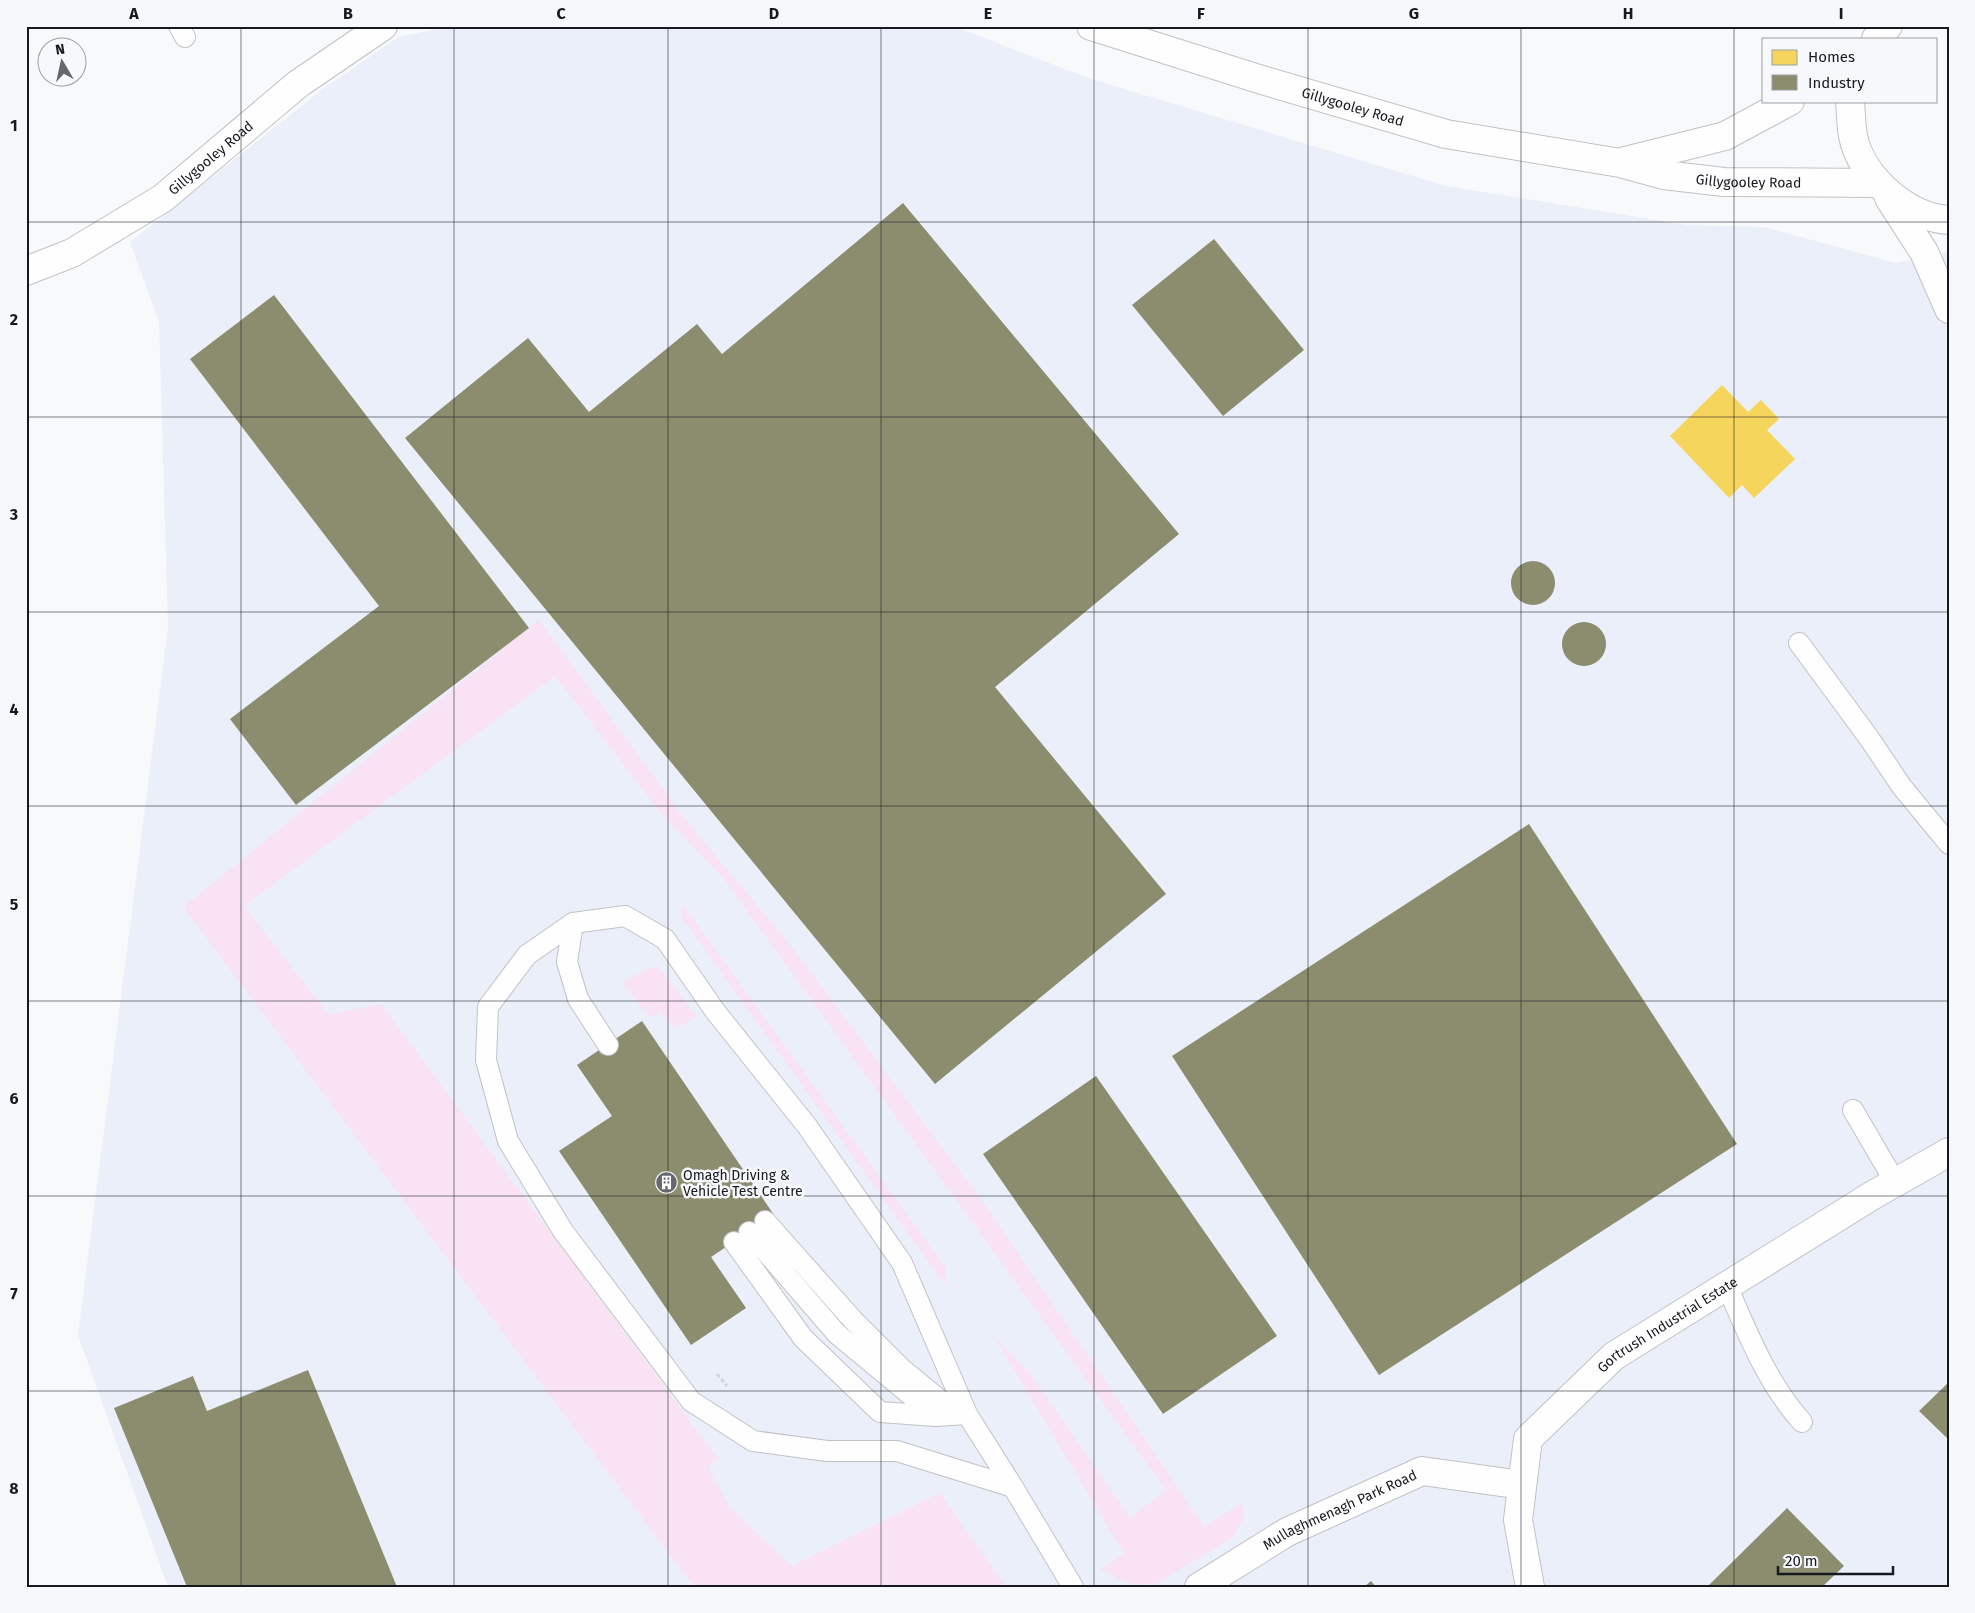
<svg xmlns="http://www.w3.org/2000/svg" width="1975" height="1613" font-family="'Fira Sans',sans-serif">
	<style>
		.built { fill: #ebeff9 }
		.green { fill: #f9e2f3 }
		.homes { fill: #f6d55c }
		.industry { fill: #8c8c6e }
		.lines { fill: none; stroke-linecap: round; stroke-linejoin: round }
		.lane-casing { stroke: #c0c2c6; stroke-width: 22 }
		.street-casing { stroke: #c0c2c6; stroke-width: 30 }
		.secondary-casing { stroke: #c0c2c6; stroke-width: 30 }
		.highway-casing { stroke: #c0c2c6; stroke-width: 30 }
		.path { stroke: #d4d4d6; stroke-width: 3; stroke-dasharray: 4 2.5; stroke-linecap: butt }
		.lane { stroke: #fefefe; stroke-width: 20 }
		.street { stroke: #fefefe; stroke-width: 28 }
		.secondary { stroke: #fefefe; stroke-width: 28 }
		.highway { stroke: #fefefe; stroke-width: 28 }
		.grid { fill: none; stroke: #16191f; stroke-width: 1; stroke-opacity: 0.55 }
		.labels { text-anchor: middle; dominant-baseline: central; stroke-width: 5; stroke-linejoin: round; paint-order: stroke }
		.street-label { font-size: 14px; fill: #16191f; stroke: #f7f8fc }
		.poi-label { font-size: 14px; fill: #16191f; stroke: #f7f8fc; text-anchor: start }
		.neatline { fill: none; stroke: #16191f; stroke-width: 2 }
		.grid-label { font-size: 16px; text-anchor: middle; font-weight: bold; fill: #16191f }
	</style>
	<rect width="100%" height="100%" fill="#f8f9fb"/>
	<path class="built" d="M458,26H953L1091,79L1446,186L1687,225L1764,227L1896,263L1949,251V1587H168L78,1335L168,627L159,322L130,242L327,86L400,36Z"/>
	<path class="green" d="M539,620L685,819L791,946L985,1205L1204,1526L1242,1503L1244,1518L1233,1537L1154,1585L1126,1583L1100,1569L1124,1554L993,1335L1031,1375L1130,1518L1166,1490L724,879L661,813L555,676L244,906L328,1014L381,1004L718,1459L708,1468L731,1509L792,1566L940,1493L1006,1587H694L183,907Z
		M683,905L945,1267V1285L681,916Z
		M657,965L697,1017L675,1029L660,1012L649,1017L622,982Z"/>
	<path class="homes" d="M1722,385L1748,412L1761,400L1779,419L1767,430L1795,459L1754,498L1742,485L1729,498L1670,436Z"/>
	<path class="industry" d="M903,203L1179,534L995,687L1166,894L935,1084L405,438L528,338L589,412L697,324L722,354Z
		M1214,239L1304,350L1223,416L1132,305Z
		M274,295L529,628L296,805L230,719L379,606L190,359Z
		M1511 583a22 22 0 1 1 44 0a22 22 0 1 1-44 0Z
		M1562 644a22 22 0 1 1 44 0a22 22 0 1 1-44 0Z
		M1529,824L1737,1144L1379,1375L1172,1056Z
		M642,1021L774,1215L711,1257L746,1308L691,1345L559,1151L612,1116L577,1065Z
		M1096,1076L1277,1336L1163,1414L983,1154Z
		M308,1370L397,1587H187L114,1408L193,1376L207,1411Z
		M1949,1382V1440L1919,1411Z
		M1787,1508L1844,1566L1822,1587H1707Z
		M1371,1581L1376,1587H1364Z"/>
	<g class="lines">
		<defs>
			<path id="lane" d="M179,26L185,37
				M1799,643L1869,738L1902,787L1949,844
				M573,923L567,962L578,999L608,1045
				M1853,1110L1895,1182
				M765,1221L853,1320L902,1369L941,1401L965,1413
				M749,1232L837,1334L936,1416
				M734,1242L803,1338L880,1412L936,1416L967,1414
				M1727,1286C1748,1334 1767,1383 1802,1422
				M1013,1487L897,1451H827L753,1441L691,1401L563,1231L508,1141L486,1060L488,1007L527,955L573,923L625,916L665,939L715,1011L807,1126L902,1263L967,1414L1013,1487L1073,1587"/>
			<g id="street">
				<path id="s1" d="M1199,1587L1287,1532L1422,1471L1522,1485"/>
				<path id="s2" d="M1530,1587L1518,1520L1528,1439L1614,1356L1873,1195L1949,1152"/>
			</g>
			<g id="secondary">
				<path id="s3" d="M1091,26L1262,80L1446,134L1620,163L1664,175L1724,182L1878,183"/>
				<path d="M1621,162L1725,136L1790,101"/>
				<path id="s4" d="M26,271L72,253L163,198L298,84L383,26"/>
			</g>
			<path id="highway" d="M1876,39L1888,26
				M1850,101C1851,113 1851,125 1853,136C1861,177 1907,218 1949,220
				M1889,198L1924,252L1949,309"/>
		</defs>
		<use href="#lane" class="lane-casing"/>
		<use href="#street" class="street-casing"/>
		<use href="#secondary" class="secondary-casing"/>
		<use href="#highway" class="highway-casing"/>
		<path class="path" d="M717,1374L727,1386"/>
		<use href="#lane" class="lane"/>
		<use href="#street" class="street"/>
		<use href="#secondary" class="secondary"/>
		<use href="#highway" class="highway"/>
	</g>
	<path class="grid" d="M241,26V1587M454,26V1587M668,26V1587M881,26V1587M1094,26V1587M1308,26V1587M1521,26V1587M1734,26V1587M26,222H1949M26,417H1949M26,612H1949M26,806H1949M26,1001H1949M26,1196H1949M26,1391H1949"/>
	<defs>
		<symbol id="building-disc" viewBox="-11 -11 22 22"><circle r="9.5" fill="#65676c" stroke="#f7f8fc"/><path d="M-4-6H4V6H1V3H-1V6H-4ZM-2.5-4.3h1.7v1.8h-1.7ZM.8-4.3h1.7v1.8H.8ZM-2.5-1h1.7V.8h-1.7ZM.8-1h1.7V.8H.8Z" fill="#fff"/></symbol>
	</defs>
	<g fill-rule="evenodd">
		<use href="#building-disc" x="654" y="1170" width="25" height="25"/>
	</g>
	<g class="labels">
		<g class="street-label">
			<text stroke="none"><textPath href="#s3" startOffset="274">Gillygooley Road</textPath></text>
			<text stroke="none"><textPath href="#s4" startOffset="218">Gillygooley Road</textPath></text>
			<text stroke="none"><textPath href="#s3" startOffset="678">Gillygooley Road</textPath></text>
			<text stroke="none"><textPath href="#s2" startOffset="331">Gortrush Industrial Estate</textPath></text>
			<text stroke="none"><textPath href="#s1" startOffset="161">Mullaghmenagh Park Road</textPath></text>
		</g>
		<g class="poi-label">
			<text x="683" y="1175">Omagh Driving &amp;<tspan x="683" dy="16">Vehicle Test Centre</tspan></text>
		</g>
	</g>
	<rect width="1975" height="1613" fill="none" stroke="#f7f8fc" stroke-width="55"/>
	<rect x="1762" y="38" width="175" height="65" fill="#f7f8fc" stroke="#9d9fa4"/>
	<rect x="1772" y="50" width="25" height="15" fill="#f6d55c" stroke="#9d9fa4"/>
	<text x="1808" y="62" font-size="15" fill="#16191f">Homes</text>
	<rect x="1772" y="75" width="25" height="15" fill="#8c8c6e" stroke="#9d9fa4"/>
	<text x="1808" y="88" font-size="15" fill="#16191f">Industry</text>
	<g transform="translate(62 62) rotate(351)"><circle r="24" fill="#f7f8fc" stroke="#9d9fa4"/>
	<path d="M0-4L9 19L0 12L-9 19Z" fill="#65676c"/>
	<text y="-8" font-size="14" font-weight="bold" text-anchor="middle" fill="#16191f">N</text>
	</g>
	<path d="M1778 1566v8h115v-8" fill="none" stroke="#16191f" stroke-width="2.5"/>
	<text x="1785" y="1566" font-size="15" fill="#16191f" stroke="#f7f8fc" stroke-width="4" paint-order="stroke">20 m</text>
	<rect x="28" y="28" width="1920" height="1558" class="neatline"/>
	<g class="grid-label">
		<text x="134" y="19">A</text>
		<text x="348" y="19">B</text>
		<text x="561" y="19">C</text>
		<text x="774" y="19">D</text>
		<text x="988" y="19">E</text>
		<text x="1201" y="19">F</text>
		<text x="1414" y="19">G</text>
		<text x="1628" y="19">H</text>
		<text x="1841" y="19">I</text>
		<text x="14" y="131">1</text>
		<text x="14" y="325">2</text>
		<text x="14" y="520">3</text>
		<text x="14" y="715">4</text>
		<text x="14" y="910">5</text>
		<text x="14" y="1104">6</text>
		<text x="14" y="1299">7</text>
		<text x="14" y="1494">8</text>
	</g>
</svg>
